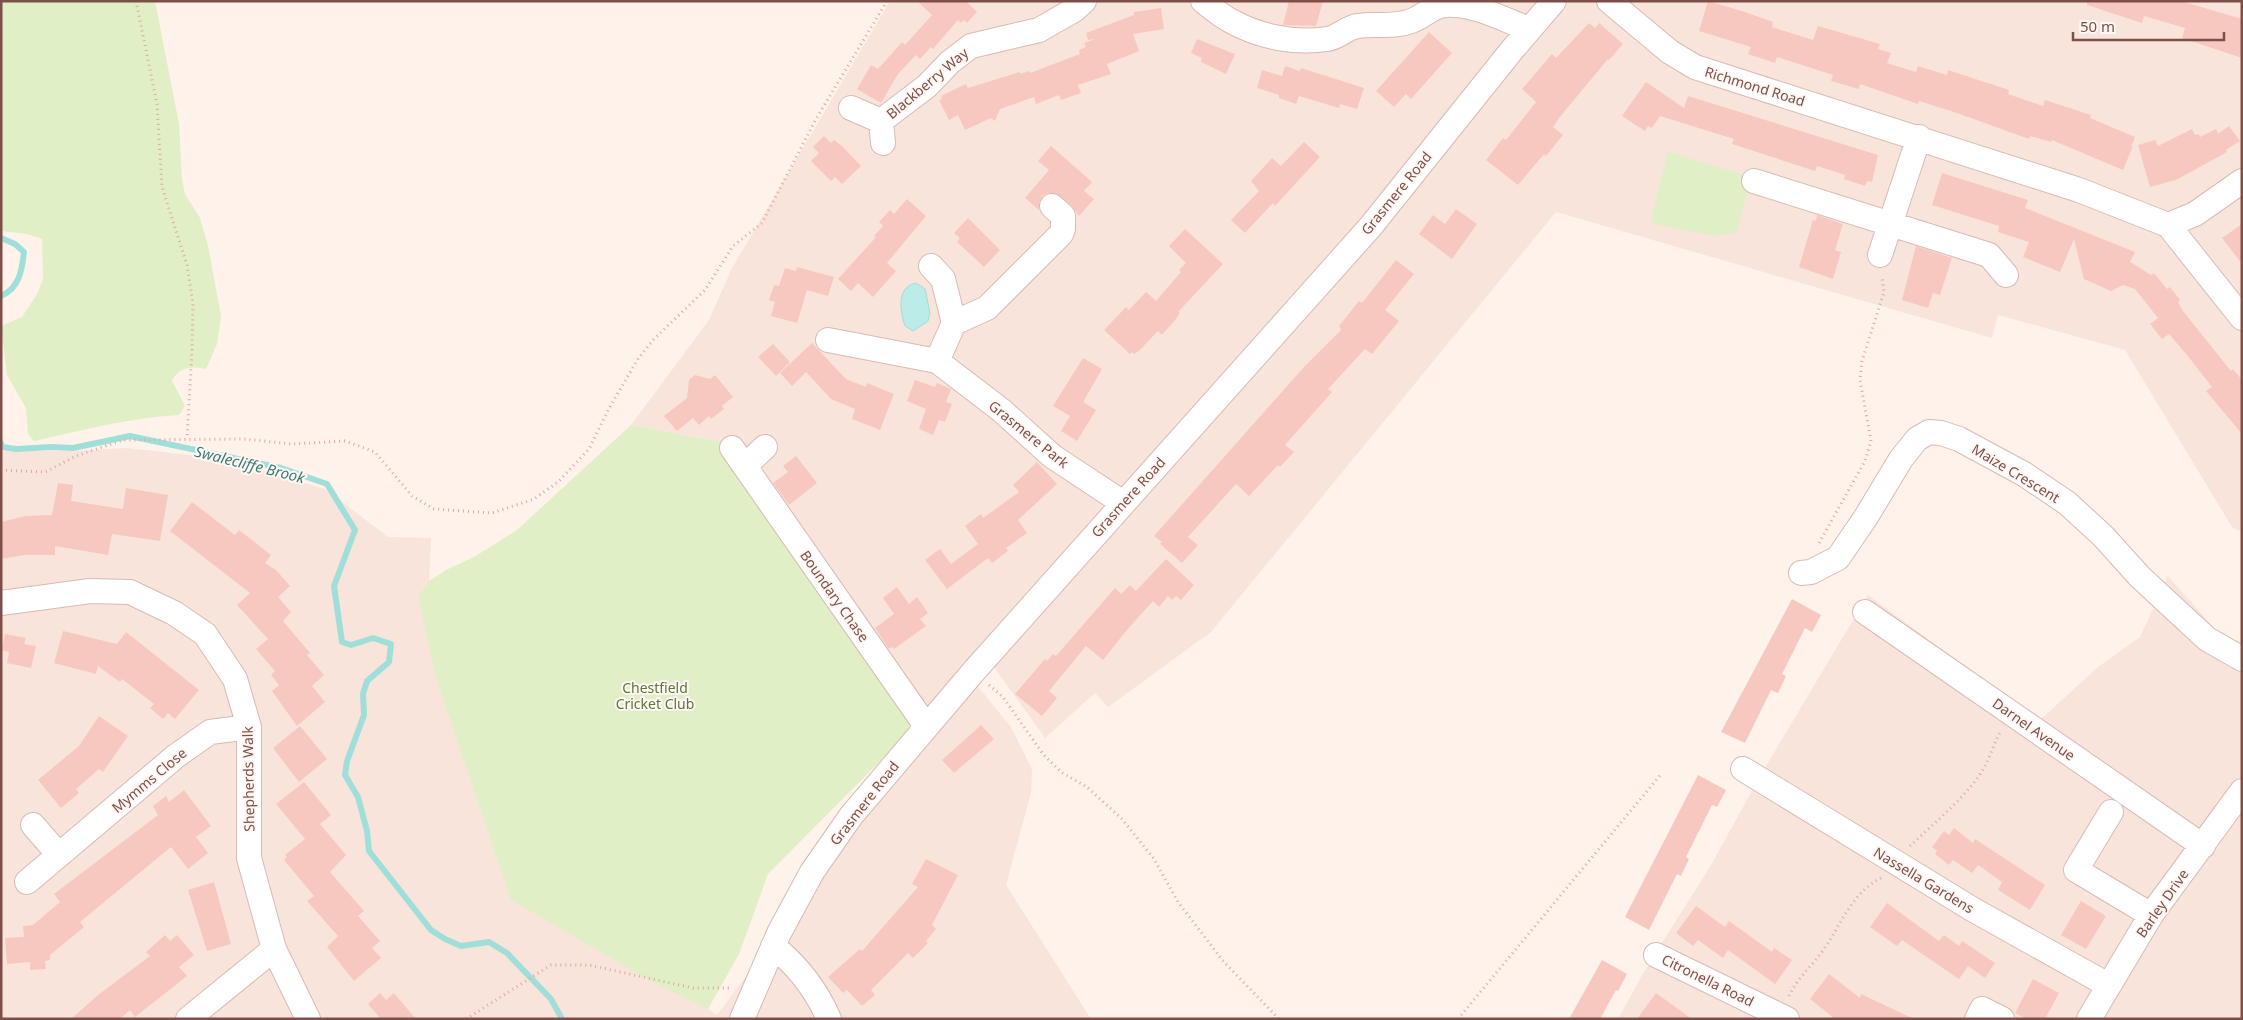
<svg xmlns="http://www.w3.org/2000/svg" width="2243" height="1020" font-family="'Noto Sans',sans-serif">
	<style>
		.residential { fill: #f9e4db }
		.green { fill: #e0efc6 }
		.water { fill: #bbece7; stroke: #a0dfd9 }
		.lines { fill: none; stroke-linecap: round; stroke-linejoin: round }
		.stream { stroke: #a0dfd9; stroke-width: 6 }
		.building { fill: #f7c8bf }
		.minor-casing { stroke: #d8bbb2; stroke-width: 26 }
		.path { stroke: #dea9a0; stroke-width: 3; stroke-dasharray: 1 4; stroke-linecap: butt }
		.minor { stroke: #fff; stroke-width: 24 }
		.labels { text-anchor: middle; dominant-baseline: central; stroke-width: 4; stroke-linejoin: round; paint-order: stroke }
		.street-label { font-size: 14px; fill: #7e4f49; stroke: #fff7f3 }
		.park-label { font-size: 14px; fill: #5b783a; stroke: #fff7f3 }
		.water-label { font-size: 15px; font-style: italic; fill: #387c77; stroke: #fff7f3 }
	</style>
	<rect width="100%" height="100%" fill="#fef2ea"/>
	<path class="residential" d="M890,1H2242V532L2232,527L2125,350L1998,315L1992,338L1556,212L1211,632L1108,707L1095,693L1045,738L993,666L975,683L1011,727L1032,769L1031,793L1006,885L1091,1019H1V451H74L127,448L224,459L325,489L388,537L431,538L429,581L418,595L708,1009L717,1015L918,746L731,444L631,425L709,320L732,268Z
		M2168,576L2215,629L2242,645V1019H1618L1645,970L1711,865L1763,771L1868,595L2039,721L2098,667L2140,637Z"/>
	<path class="green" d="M1,1H155L179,124L182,180L185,194L200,218L208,246L221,316L217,344L206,369C191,366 179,367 172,381L185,406L179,415C127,418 84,430 34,441L28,434L26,408L7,375L1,326L22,317L37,294L43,279L42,239L27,234L1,231Z
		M1668,152L1755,178L1745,200L1738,230L1734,234L1714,236L1655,224L1651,220Z
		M631,425L731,444L918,723L768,874L739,954L708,1009L656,984L511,900L434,671L418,595L429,581L446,570L474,557L517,530Z"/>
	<path class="water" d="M916,283L925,289L930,313L928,321L913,331L905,326C900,311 896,287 916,283Z"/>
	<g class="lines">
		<path class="stream" d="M1,238L15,244L24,252C22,269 20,288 1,296
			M1,443L2,447L17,449L51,447L73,448L130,436L281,468L327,484L355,530L334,586L342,642L351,645L373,638L391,644L389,662L367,681L363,694L364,715L347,761L345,775L358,797L367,831L369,851L431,930L445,939L461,946L489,942L507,953L551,999L562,1019"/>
	</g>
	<path class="building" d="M917,1H966L977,12L967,23L964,20L961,23L958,20L933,49L931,47L920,59L916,55L898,74L881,103L857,89L871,65L878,69L902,42L909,48L905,45L932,15Z
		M1289,1H1323L1316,26L1283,25Z
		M1708,1L1745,12L1773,22L1772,27L1813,40L1818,26L1880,44L1878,49L1891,53L1887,63L1916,72L1918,66L1947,75L1948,70L2009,90L2008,94L2043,106L2045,100L2091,115L2090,118L2135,137L2131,147L2133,146L2123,170L2052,140L2051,142L2030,136L2029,139L1957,113L1919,101L1918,104L1860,84L1859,89L1831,81L1833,75L1777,57L1775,63L1748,54L1751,47L1699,31Z
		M2087,1H2181L2242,19V58L2182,38L2185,28L2144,16L2142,23L2087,5Z
		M1161,8L1164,29L1133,34L1139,51L1107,64L1111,74L1078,85L1081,93L1061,100L1059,95L1036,104L1034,97L1000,109L995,121L991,118L965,130L958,115L949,120L939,100L942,99L941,96L966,84L968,88L1020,72V74L1029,71L1030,73L1080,54L1079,50L1086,47L1084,43L1096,39L1088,40L1086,33L1134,15V12Z
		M1589,23L1595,28L1599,23L1623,44L1609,60L1608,59L1559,118L1553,127L1563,135L1546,156L1544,154L1518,185L1486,160L1503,138L1506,140L1536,102L1522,89L1552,54L1556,58Z
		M1429,32L1452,53L1411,99L1406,94L1394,107L1376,91Z
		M1197,39L1235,54L1226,74L1201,62L1202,58L1191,53Z
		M1285,66L1300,71L1301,68L1364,88L1357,109L1340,104L1339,108L1299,96L1296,104L1279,98V95L1257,88L1262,70L1282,76Z
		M1646,82L1684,108L1688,96L1878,155L1872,182L1867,181L1865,186L1844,179L1845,175L1817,166L1815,171L1732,144L1734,139L1660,116L1652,128L1648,126L1645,131L1622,116Z
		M2229,126L2240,141L2226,150L2227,152L2176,180L2150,187L2138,145L2155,140L2158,146L2192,129L2195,135L2199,134L2200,137L2216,129L2218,134Z
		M824,136L831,143L834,140L842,146L861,166L842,184L835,177L831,181L811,161L819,153L813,147Z
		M1304,142L1320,157L1275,206L1273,203L1245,233L1231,220L1259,191L1251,181L1272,158L1281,166Z
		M1051,146L1092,182L1084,191L1094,199L1079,216L1072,206L1055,193H1048L1042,196L1039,203V210L1025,198L1049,170L1038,161Z
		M1942,173L2028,200L2025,208L2135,252L2130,262L2151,275L2154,273L2167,289L2170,287L2180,300L2178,302L2183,311L2231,371L2233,369L2242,380V434L2206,391L2212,387L2187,355L2169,334L2162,339L2150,324L2158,318L2135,289L2123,285L2111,291L2084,279L2074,239L2060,272L2023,257L2029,242L1998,232L1999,226L1932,205Z
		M907,199L926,216L887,263L896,271L873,297L858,283L851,291L838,279L876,237L874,236L883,226L879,222L890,210L894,214Z
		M1456,209L1477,224L1452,259L1419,234L1433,215L1445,224Z
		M1817,215L1843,224L1835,250L1841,252L1833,279L1799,267L1813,220L1816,221Z
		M968,218L1000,250L984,267L957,242L960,238L954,233Z
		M2242,224V264L2222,238Z
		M1185,229L1223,264L1178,312L1180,313L1175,320L1162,335L1158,331L1139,351L1134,354L1132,352L1130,354L1104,330L1126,307L1129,310L1146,292L1156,301L1181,272L1179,270L1186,263L1169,246Z
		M1916,246L1952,258L1940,295L1933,293L1928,308L1902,300Z
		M1396,260L1414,274L1385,310L1399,321L1372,354L1365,349L1328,389L1332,392L1285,445L1294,452L1280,467L1278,465L1249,496L1236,484L1188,537L1198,545L1182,563L1160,544L1162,542L1154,536L1304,367L1341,330L1339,326L1359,301L1362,303Z
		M797,267L834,277L828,296L807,290L797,323L771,316L775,302L769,300L774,285L779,286L785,268L796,271Z
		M812,343L846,379L866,387L867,383L894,394L880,430L852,419L855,409L831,399L806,372L792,386L780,373Z
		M773,344L790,362L776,376L758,357Z
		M1083,358L1102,369L1083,402L1096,410L1077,441L1061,431L1070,416L1053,406Z
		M695,375L710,379L715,375L733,397L722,406L724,409L711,419L709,416L699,425L693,418L677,431L664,416L687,398L689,380Z
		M915,380L935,387L937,383L951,389L946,402L952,404L945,422L939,420L933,435L919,429L926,409L907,401Z
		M796,456L817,483L789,505L773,483L788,472L783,466Z
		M1037,462L1057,484L1018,520L1027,533L1006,548L1008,551L992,563L988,558L947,589L925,560L940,549L951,564L978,544L965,526L981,514L983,518L1019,492L1013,485Z
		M58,483L73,485L71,501L123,509L126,488L168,495L160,541L112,534L108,555L55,546V555H24L1,559V522L25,516L52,515Z
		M192,502L235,535L239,530L271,555L265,563L276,570L290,586L278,597L291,612L283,621L310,653L307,655L324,675L312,686L325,702L297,726L272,691L279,685L271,675L275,671L256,649L268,639L237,605L250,593L170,531Z
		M1166,559L1194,585L1181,600L1176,596L1172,600L1168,596L1159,607L1153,601L1126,631L1103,660L1086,646L1049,691L1057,698L1042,716L1015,694L1045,659L1047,661L1053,654L1056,656L1115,588L1121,594L1130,585L1136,591Z
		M897,587L909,604L917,597L928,613L920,619L926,626L894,649L892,647L889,649L875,628L894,614L883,598Z
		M1792,599L1821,615L1812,632L1805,628L1782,674L1786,676L1778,693L1771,690L1745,743L1721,732Z
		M63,631L117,644L126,632L199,690L175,719L168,713L163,719L150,708L154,704L122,679L120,682L98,666L96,674L54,663Z
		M5,634L26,638L24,644L36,646L31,668L7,663L9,652L2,650Z
		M99,716L128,736L103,772L99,769L76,789L79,793L61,808L38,780L79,746Z
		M981,725L994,739L954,773L942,760Z
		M300,726L327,759L299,782L273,748Z
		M1698,775L1726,790L1717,807L1712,805L1686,857L1689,859L1681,876L1677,874L1649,930L1625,917Z
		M304,782L331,815L320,824L346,855L330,872L364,911L358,916L380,941L372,948L381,958L354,981L327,947L338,936L307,901L314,896L284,860L287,857L285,855L305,839L276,804Z
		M184,790L211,826L196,837L208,853L188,869L171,847L80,922L84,927L50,955V960L45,961L46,969L30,970V962L7,964L5,938L24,937L23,926L33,925L60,902L54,894L158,815L153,806L166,796L169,802Z
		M1954,828L1973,843L1975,839L2045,885L2030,910L1998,890L2002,882L1978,865L1972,873L1953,860L1949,865L1935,854L1937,851L1932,847L1944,831L1949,835Z
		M926,859L958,875L932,925L936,929L926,941L928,943L913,958L908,953L871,990L875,995L862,1006L847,990L843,993L828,977L860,949L862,951L918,887L912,884Z
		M214,882L231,944L207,951L188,890Z
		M2081,901L2106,916L2086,949L2061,935Z
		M1887,903L1939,941L1944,935L1959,946L1962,941L1995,963L1985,978L1968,966L1959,979L1902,940L1897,946L1870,927Z
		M1696,906L1725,927L1729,921L1772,952L1774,948L1792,960L1775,984L1728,950L1723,958L1698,940L1693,946L1676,933Z
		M165,935L170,941L177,935L194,955L179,967L187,976L135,1017L130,1010L120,1019H71L98,995L150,956L146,952Z
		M1602,960L1627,974L1618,991L1616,990L1600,1019H1569Z
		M1829,974L1860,998L1861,994L1914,1019H1835L1810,999Z
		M2033,979L2059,993L2045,1019H2026L2015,1013Z
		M380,993L386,1000L394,993L416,1019H381L368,1004Z
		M1656,993L1692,1019H1637Z"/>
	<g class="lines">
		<defs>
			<path id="minor" d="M1203,1C1212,8 1221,16 1231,21C1260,37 1295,44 1327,39C1338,38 1347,27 1358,26C1376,23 1393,28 1411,21C1423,17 1432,6 1445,5C1474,3 1502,19 1529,29
				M1609,1L1670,52L1695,67L2079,190L2168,225L2195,214L2242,181
				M851,108L881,121L883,143
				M881,121L927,86L950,62L971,46L1039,30L1074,10L1084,1
				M1754,181L1989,255L2006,275
				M2168,225L2242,318
				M1880,255L1919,137
				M931,266L943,279L954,323L937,361
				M954,323L987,308L1061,234L1063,229V216L1052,206
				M828,340L937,361L1001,410L1052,456L1123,503
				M732,448L926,726
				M745,466L765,447
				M1801,573L1811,572L1838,558L1866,517L1901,459L1917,439L1929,432L1941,433L1959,439L2024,474L2067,503L2103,536L2140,577L2207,639L2242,659
				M1,603L90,591L130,592L174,613L205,634L235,679L249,727V858L274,949L308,1019
				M1865,612L2203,846
				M1743,769L1972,909L2108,985
				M2111,812L2076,870L2151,915
				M33,825L59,855
				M27,882L176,756L210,732L249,727
				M773,946C798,966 816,989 829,1019
				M1656,955L1787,1019
				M188,1019L274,949
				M742,1019L779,933L812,872L851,816L974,671L1371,226L1512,50L1554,1
				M1977,1019L1982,1009L2002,1019
				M2089,1019L2151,915L2242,791"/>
		</defs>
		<use href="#minor" class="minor-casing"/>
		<path class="path" d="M136,1L157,104L162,187L187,265L193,303L192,350L187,439
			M1,470L45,472L76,456L123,440L244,439L292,444L345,441L375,452L412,496L434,509L492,513L534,499L558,482L589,449L608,410L638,359L653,340L705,290L733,246L762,223L816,119L887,1
			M1819,543L1865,461L1871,441L1860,380L1862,361L1884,292L1882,277
			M989,685L1003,697L1043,754L1061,772L1087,787L1122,819L1154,859L1178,902L1223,961L1279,1019
			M1910,846C1933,824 1970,794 1985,766C1991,755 1994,742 2001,731
			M1789,996C1797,978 1813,965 1824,949C1842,923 1851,894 1881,878
			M466,1019L551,965H589L693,988H732
			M1458,1019L1662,773"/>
		<use href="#minor" class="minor"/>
	</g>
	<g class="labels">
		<g class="street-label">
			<text transform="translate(927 83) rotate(-40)">Blackberry Way</text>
			<text transform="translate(1755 86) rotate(17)">Richmond Road</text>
			<text transform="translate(1396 193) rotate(-51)">Grasmere Road</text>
			<text transform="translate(1029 434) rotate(39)">Grasmere Park</text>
			<text transform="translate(2016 473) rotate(31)">Maize Crescent</text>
			<text transform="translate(1128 497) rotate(-48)">Grasmere Road</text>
			<text transform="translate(835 596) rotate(55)">Boundary Chase</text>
			<text transform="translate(2034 729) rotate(35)">Darnel Avenue</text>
			<text transform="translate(248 779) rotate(-91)">Shepherds Walk</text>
			<text transform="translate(149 780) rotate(-40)">Mymms Close</text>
			<text transform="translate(864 803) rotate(-52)">Grasmere Road</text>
			<text transform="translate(1924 880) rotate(31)">Nassella Gardens</text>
			<text transform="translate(2162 903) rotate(-55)">Barley Drive</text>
			<text transform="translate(1708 980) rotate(26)">Citronella Road</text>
		</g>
		<g class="park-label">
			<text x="655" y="687">Chestfield<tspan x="655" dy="16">Cricket Club</tspan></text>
		</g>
		<g class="water-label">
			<text transform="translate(250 464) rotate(14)">Swalecliffe Brook</text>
		</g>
	</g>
	<rect width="2243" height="1020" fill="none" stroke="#7e4f49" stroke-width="5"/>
	<path d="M2073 32v8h151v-8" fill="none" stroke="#7e4f49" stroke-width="2.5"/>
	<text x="2080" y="32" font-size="15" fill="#7e4f49" stroke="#fff7f3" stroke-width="4" paint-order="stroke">50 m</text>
</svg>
